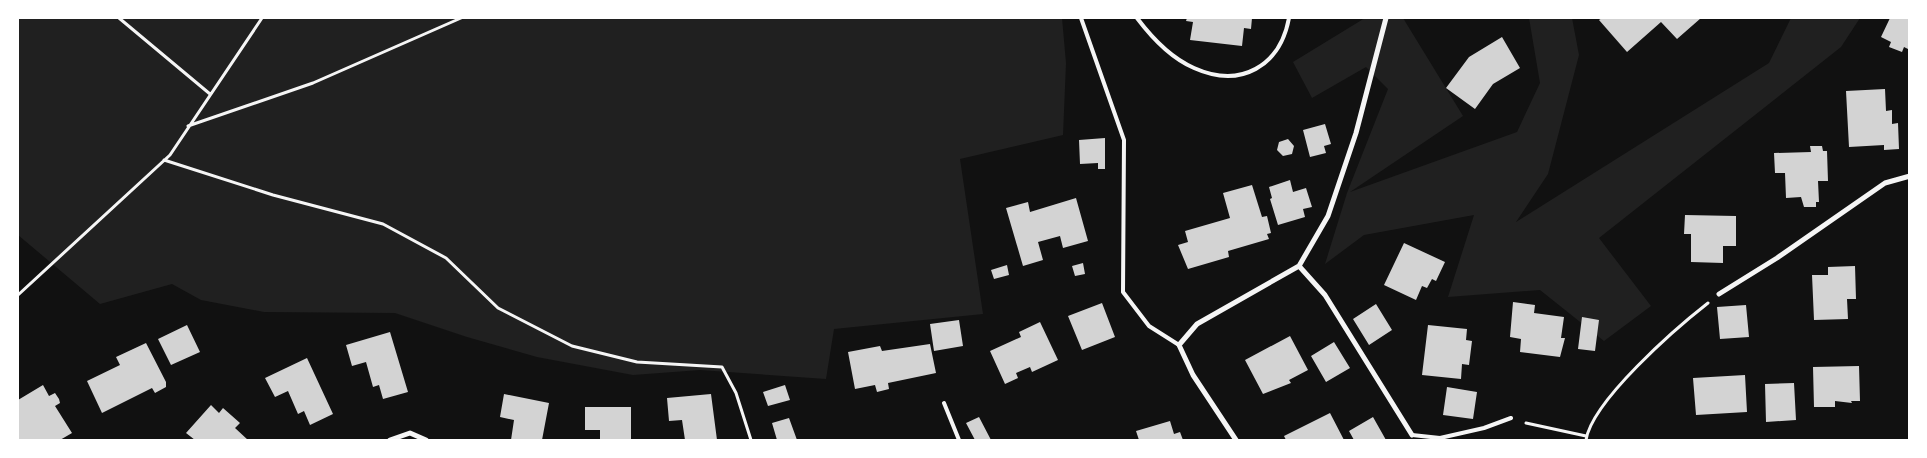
<svg xmlns="http://www.w3.org/2000/svg" width="1927" height="458" font-family="Commissioner,sans-serif">
	<style>
		.green { fill: #202020 }
		.building { fill: #d3d3d3 }
		.lines { fill: none; stroke-linecap: round; stroke-linejoin: round }
		.path { stroke: #f5f5f5; stroke-width: 3 }
		.service { stroke: #f5f5f5; stroke-width: 4 }
		.minor { stroke: #f5f5f5; stroke-width: 5 }
	</style>
	<rect width="100%" height="100%" fill="#111"/>
	<path class="green" d="M18,18H1062L1066,63L1063,135L960,159L983,314L834,329L826,379L700,370L633,375L537,357L467,337L395,313L264,312L201,300L172,284L100,304L18,235Z
		M1365,18H1403L1463,116L1350,192L1517,132L1540,83L1529,18H1572L1579,55L1548,174L1516,222L1769,63L1791,18H1860L1841,47L1599,238L1651,306L1604,341L1540,290L1448,297L1474,215L1364,235L1325,264L1347,193L1388,89L1366,67L1312,98L1293,62Z"/>
	<path class="building" d="M1187,18H1252L1251,29L1244,28L1242,46L1190,40L1193,22L1186,21Z
		M1602,18H1701L1677,39L1661,22L1627,52L1599,20Z
		M1890,18H1910V50L1904,47L1902,52L1889,47L1891,42L1881,37Z
		M1502,37L1520,68L1493,84L1475,109L1446,88L1469,57Z
		M1885,89L1886,111L1892,110V124L1898,123L1899,149L1884,150V145L1849,147L1846,91Z
		M1325,124L1331,144L1324,146L1326,153L1310,157L1303,130Z
		M1105,138V169H1098V163L1080,164L1079,140Z
		M1288,139L1294,146L1292,154L1283,156L1277,150L1279,142Z
		M1810,146H1822L1823,151H1827L1828,181H1818L1819,202H1816V207H1804L1801,197L1786,198L1785,173H1775L1774,153L1811,152Z
		M1290,180L1293,192L1306,188L1312,207L1303,209L1305,217L1278,225L1270,199L1272,198L1269,187Z
		M1252,185L1262,217L1267,216L1271,233L1267,234L1269,239L1228,251L1229,257L1188,269L1178,245L1188,242L1185,231L1230,218L1223,193Z
		M1076,198L1088,241L1063,248L1060,236L1038,242L1043,260L1023,266L1006,208L1028,202L1030,212Z
		M1685,215L1736,216V246H1723V263L1691,262V234H1684Z
		M1404,243L1445,262L1436,281L1432,279L1427,288L1422,286L1416,300L1384,285Z
		M1083,263L1085,274L1075,276L1072,266Z
		M1007,265L1009,275L994,279L991,270Z
		M1855,266L1856,299H1847L1848,319L1814,320L1812,275H1828V267Z
		M1513,302L1535,305L1534,313L1564,317L1561,338H1565L1560,357L1520,352L1521,339L1510,337Z
		M1102,303L1115,337L1082,350L1068,316Z
		M1376,304L1392,330L1369,345L1353,319Z
		M1746,305L1749,337L1720,339L1717,307Z
		M1582,317L1599,320L1595,351L1578,349Z
		M959,320L963,346L934,351L930,324Z
		M1040,322L1058,360L1032,372L1030,367L1016,373L1018,378L1005,384L990,351L1021,337L1019,332Z
		M187,325L200,352L171,365L158,339Z
		M1428,325L1467,329L1466,340L1472,341L1469,365L1462,364L1461,379L1422,375Z
		M390,332L408,392L383,399L379,385L373,387L366,362L352,366L346,345Z
		M1290,336L1308,370L1289,380L1291,383L1263,394L1245,360Z
		M1334,342L1350,368L1326,382L1311,356Z
		M146,343L166,382V387L155,393L152,388L102,413L87,381L120,365L116,357Z
		M930,344L936,373L888,383L889,389L877,392L875,385L855,389L848,352L880,346L882,351Z
		M307,358L333,414L310,425L304,411L298,414L288,391L275,397L265,378Z
		M1859,366L1860,401H1851L1852,403L1835,401V407H1814L1813,367Z
		M1745,375L1747,412L1696,415L1693,378Z
		M1794,383L1796,420L1766,422L1765,384Z
		M43,385L49,396L55,393L59,399L60,403L55,406L72,433L60,440H18V400Z
		M785,385L790,400L768,406L763,392Z
		M1447,387L1477,392L1473,419L1443,415Z
		M504,394L549,403L542,440H511L514,420L500,417Z
		M711,394L717,440H685L682,420L669,421L667,398Z
		M211,405L219,413L223,408L240,423L235,428L248,440H195L186,433Z
		M585,407H631V440H600V430H585Z
		M1330,413L1344,440H1286L1284,436Z
		M979,417L991,440H975L966,423Z
		M1373,417L1386,440H1354L1349,431Z
		M789,418L797,440H777L772,423Z
		M1170,421L1174,434L1180,432L1183,440H1139L1136,431Z"/>
	<g class="lines">
		<path class="path" d="M119,18L210,94
			M188,126L313,83L461,18
			M164,160L273,195L383,224L446,258L498,308L572,346L637,362L722,367L736,393L751,440
			M18,295L170,155L262,18
			M1526,423L1586,436
			M1586,440C1592,401 1676,328 1708,303"/>
		<path class="service" d="M1081,18L1124,140L1123,292L1149,326L1179,345
			M1137,18C1152,38 1171,58 1194,68C1241,89 1280,66 1289,18
			M944,403L959,440
			M1412,435L1440,438L1484,428L1511,418"/>
		<path class="minor" d="M1299,266L1325,295L1412,435
			M1719,294L1777,258L1885,183L1910,176
			M390,440L410,433L426,440
			M1236,440L1193,375L1179,345L1197,324L1299,266L1328,216L1356,133L1386,18"/>
	</g>
	<rect width="1927" height="458" fill="none" stroke="#ffffff" stroke-width="38"/>
</svg>
